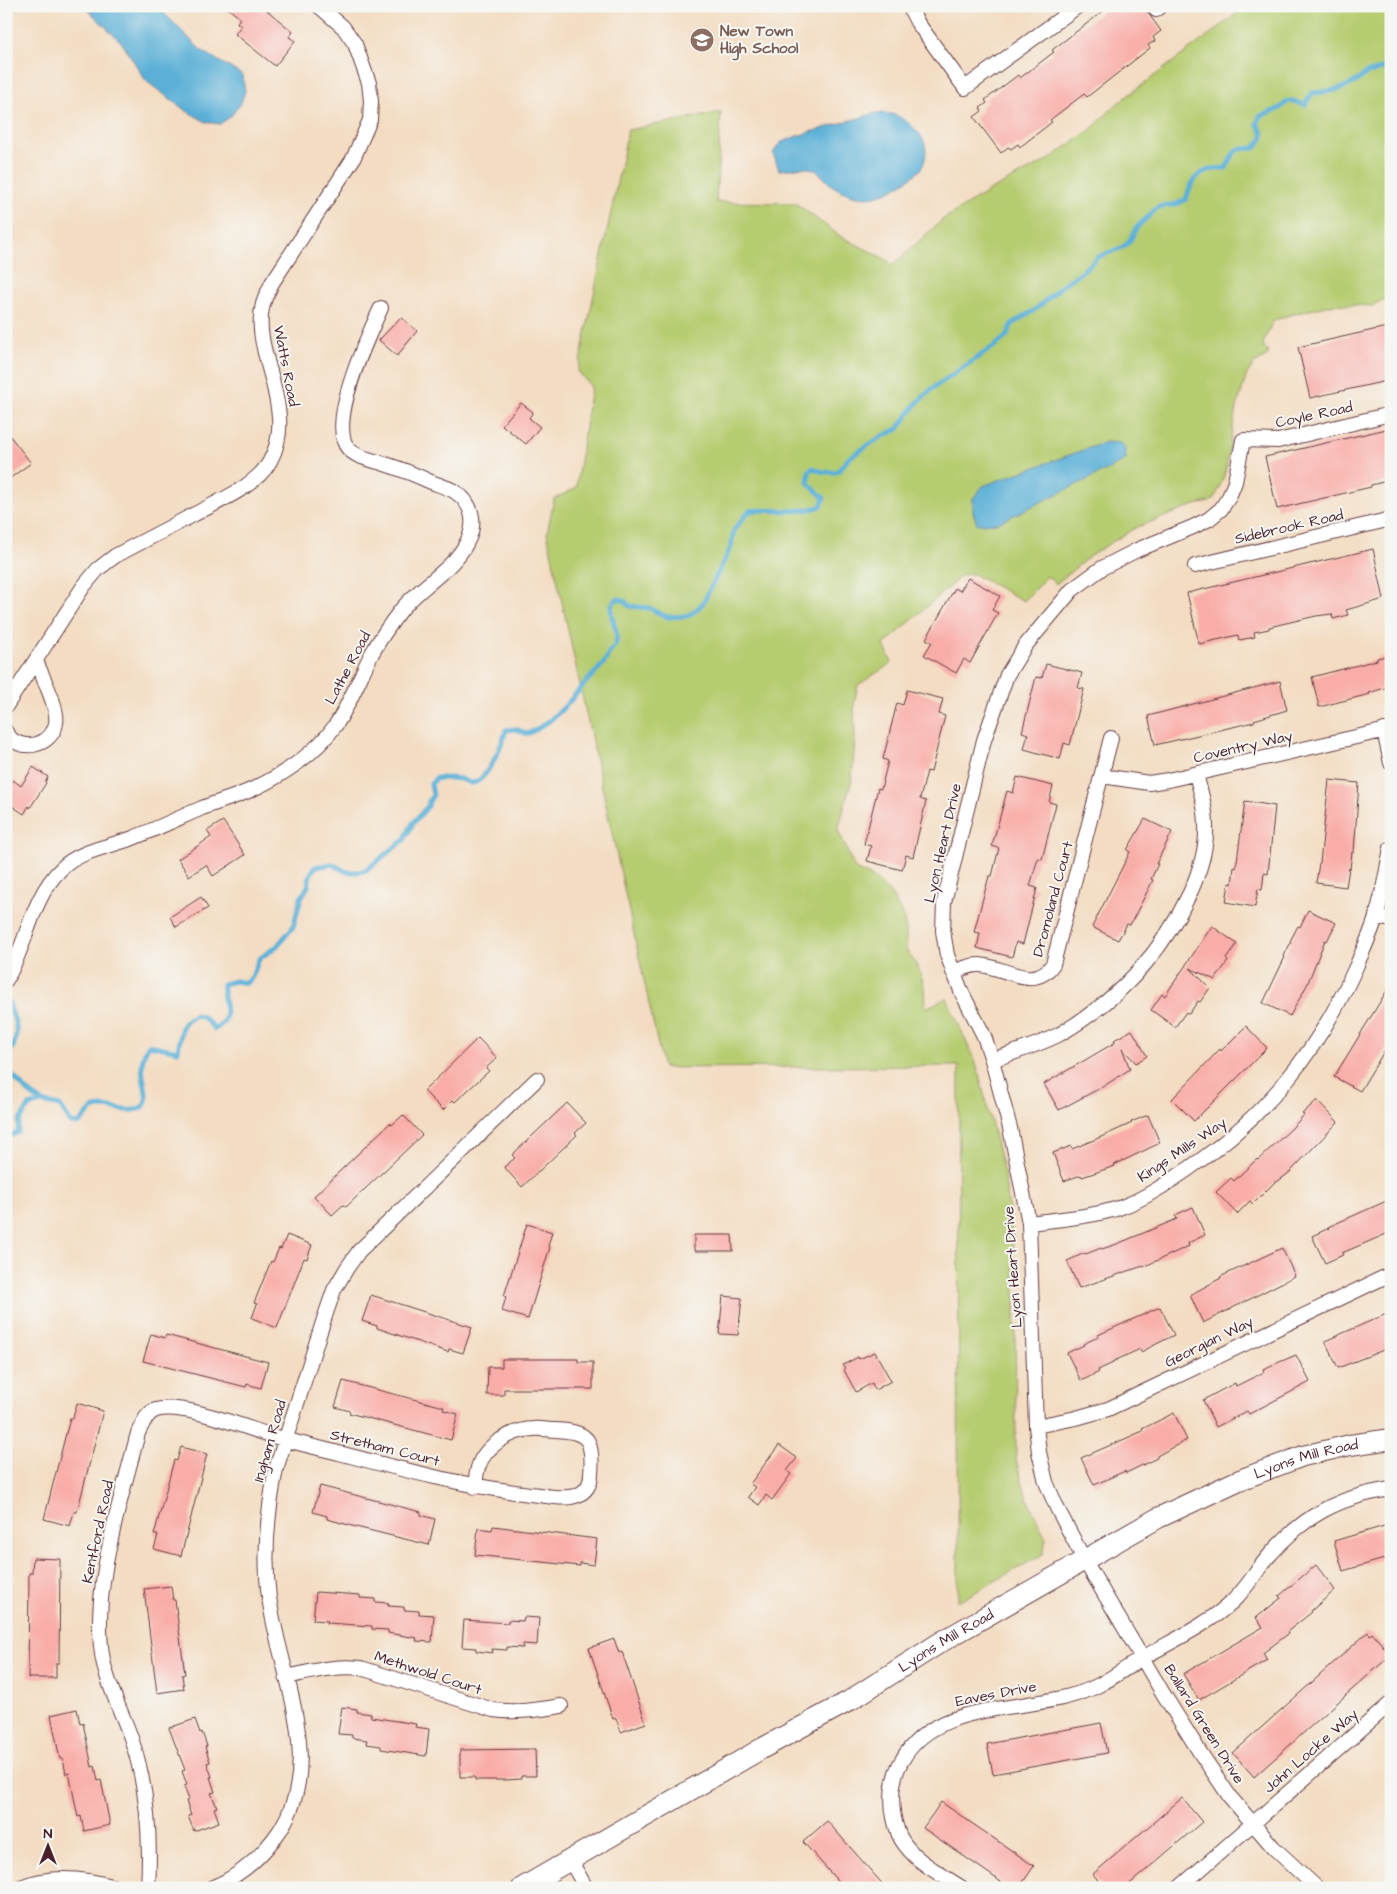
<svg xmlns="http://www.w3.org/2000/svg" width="1397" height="1894" font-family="'Architects Daughter',sans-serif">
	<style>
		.green { fill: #b6cc70; stroke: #80764e }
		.water { fill: #5bb0d7; stroke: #526881 }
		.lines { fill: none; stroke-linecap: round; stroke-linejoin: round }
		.stream { stroke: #5bb0d7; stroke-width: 5 }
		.building { fill: #f9ada8 }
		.minor-casing { stroke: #633b42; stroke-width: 16 }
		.secondary-casing { stroke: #633b42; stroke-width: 22 }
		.minor { stroke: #fff; stroke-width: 14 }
		.secondary { stroke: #fff; stroke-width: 20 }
		.labels { text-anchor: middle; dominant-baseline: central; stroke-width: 4; stroke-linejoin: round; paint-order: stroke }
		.education-label { font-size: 15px; font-weight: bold; fill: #785e54; stroke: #f6f6f2; text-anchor: start }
		.street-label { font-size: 15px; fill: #4a1f2b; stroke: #f6f6f2 }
	</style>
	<rect width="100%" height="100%" fill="#f6f6f2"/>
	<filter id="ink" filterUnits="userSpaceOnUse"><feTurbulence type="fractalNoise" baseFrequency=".02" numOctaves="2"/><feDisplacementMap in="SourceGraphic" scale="10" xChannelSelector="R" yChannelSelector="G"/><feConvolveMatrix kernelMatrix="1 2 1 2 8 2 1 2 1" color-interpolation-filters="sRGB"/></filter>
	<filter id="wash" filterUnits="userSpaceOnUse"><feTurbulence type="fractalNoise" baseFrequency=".0096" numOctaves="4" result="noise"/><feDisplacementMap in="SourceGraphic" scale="20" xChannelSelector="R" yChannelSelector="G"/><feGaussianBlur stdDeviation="1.12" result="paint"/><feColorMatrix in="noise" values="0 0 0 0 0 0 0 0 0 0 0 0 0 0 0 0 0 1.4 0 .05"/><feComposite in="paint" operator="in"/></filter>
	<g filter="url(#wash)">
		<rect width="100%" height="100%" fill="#f3dcc1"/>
		<path class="green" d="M1242,6H1391V295L1372,306L1334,304L1286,316L1273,321L1263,343V347L1267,350L1268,356L1254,364L1247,374L1235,413L1225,474L1216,495L1210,502L1195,505L1135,528L1091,555L1056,584L1047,576L1024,601L973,574L962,575L884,645L892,663L858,685L854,703L855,740L852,779L838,830L855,869L874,878L889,892L896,902L904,919L906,931V950L918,967L925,987L926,1008L947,998L977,1066L1003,1169L1008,1201L1012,1234L1015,1284L1016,1460L1027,1498L1046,1538L1043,1554L958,1602L959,1066L663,1068L547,533L554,499L576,488L591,387L578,371L628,130L721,112L716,202L795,203L840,236L885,259L893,265L942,220L989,191L1048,160L1089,131L1118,103L1233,17Z"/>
		<path class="water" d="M84,6H157L201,50L242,75L245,91L241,103L230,117L220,124L206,122L185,110L146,81L122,43Z
			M876,113C881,113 889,113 895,115C904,118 916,129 921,136C928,146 927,159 921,169C917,174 911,177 906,181C882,198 863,203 836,188C827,184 822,172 813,169C801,165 791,170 779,170L773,153L780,143L797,136Z
			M1106,442L1120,443L1125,449L1126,459L1117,465L998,523L977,524L973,512V498L983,486L1004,478Z"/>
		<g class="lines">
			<path class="stream" d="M6,997C15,1019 24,1037 6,1056
				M6,1069L26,1090L41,1102
				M6,1135H12L18,1132L19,1122L29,1106L41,1102L60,1106L71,1123L78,1124C84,1120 88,1111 95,1108C109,1104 135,1117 144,1105C153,1094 132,1067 149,1045L178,1051L182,1026L187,1020L195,1015L203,1017L215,1029C236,1017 220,1001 223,984L235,981L246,983L252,977L259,959L277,946L293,927L301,898L308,886L310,875L315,867L332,864L347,872H358L366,870L404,840L413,823L428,806L429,801L433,795L431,784L436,778C444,778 452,778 460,779C464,780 467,782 471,783C486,784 503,743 506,730L516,729L527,734C553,723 570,701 587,681C593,674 600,669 605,661C607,658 608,654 610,651C612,649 614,647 615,645C623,630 601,610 617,599L624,600L629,606L649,608L667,617L688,616L697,609L703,603L731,547L734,530L749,511C772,508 800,515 821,506L824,498L808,483L809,471L813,468L823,472H837L850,457L881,437L898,429L916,404L933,388L996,345L1007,336L1012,324L1036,309L1065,283L1080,273L1098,257L1123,247L1129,242L1137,227L1158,207L1177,204L1186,199C1193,175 1202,168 1226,168L1234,153L1239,149L1255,148L1262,139L1263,134L1257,123L1260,116L1279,109L1288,101H1293L1305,105L1312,93C1331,92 1353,88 1366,73L1374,72L1391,64"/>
		</g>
		<g id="blocks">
			<path class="building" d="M225,6H262L293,32L289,37L295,41L275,66L235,34L241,26L237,23L240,18Z
				M1110,6H1143L1161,31L1153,37L1155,41L1148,45L1150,48L1087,97L1084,94L1050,120L1052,122L1020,147L1018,144L1011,149L1008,147L1001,153L974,117L982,111L980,108L987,103L985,100L1018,75L1020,78L1054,52L1052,50Z
				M401,317L417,331L397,356L379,340Z
				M1391,326V380L1310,398L1298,347Z
				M521,403L533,412L529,418L540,427L526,444L502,425Z
				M1391,428V480L1371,485V487L1277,509L1265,457Z
				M6,431L31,463L6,481Z
				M1373,549L1384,599L1346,610L1348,615L1333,619L1332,614L1316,616L1269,627V629L1254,632L1255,637L1239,640L1238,635L1199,644L1187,593Z
				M968,578L1000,596L992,610L998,613L970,663L964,659L956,673L924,655L932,642L926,639L955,588L960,591Z
				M1391,655V686L1369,693L1370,694L1319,707L1312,677L1377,660V658Z
				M1046,664L1082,673L1078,688L1084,689L1070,745L1064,743L1060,759L1024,749L1028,734L1022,732L1036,677L1042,678Z
				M1280,681L1287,710L1254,720V722L1155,745L1148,716Z
				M907,690L943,699L939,714L945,716L931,772L927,771L920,799L926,801L913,857L906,855L902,870L867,861L871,846L864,844L878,788L881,789L888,761L883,759L897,703L903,705Z
				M33,767L48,777L45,782L46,783L30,808L29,806L24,814L9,804L12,798L6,794V790L13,780L21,786Z
				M1017,777L1053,786L1049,802L1056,804L1042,859L1038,858L1030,886L1037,888L1023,944L1016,942L1012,957L977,948L980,933L974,932L989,876H992L999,848L992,846L1007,791L1013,793Z
				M1329,780L1359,783L1354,852H1352L1350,869L1349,868L1346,887L1316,883L1319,863H1320Z
				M1245,801L1275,806L1268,874L1264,873L1262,890L1258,889L1255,907L1226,902L1229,883L1232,884L1234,867L1236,868Z
				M1145,819L1172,832L1156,864H1158L1151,879L1153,880L1130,925L1127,924L1118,940L1092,927L1130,852L1127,850Z
				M223,821L245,855L213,876L206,865L189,876L178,859L211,837L207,831Z
				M201,897L208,908L176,927L170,917Z
				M1308,910L1336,923L1327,941L1325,940L1307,985L1290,1016L1263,1003L1285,957L1284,956L1291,942L1290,941L1298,926L1300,927Z
				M1212,926L1237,944L1226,959L1228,961L1215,980L1190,968L1210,988L1200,1002L1198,1001L1189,1014L1186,1012L1175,1027L1151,1010L1162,994L1165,996Z
				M1391,984V1040L1360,1091L1334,1077Z
				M1246,1026L1267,1048L1194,1121L1172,1099L1220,1049L1221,1051Z
				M1132,1030L1147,1056L1136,1063L1122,1048L1130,1069L1104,1086L1059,1110L1044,1084L1116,1042L1114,1040Z
				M478,1038L497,1058L486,1068L489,1071L478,1081L455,1102L453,1100L443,1110L424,1091Z
				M1317,1100L1338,1122L1290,1172L1277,1182L1276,1181L1253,1204L1250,1201L1237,1214L1216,1192L1231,1178L1234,1181L1257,1159L1258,1160L1293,1127L1304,1115L1302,1114Z
				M567,1103L586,1123L575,1133L577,1135L522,1187L504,1167L515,1158L512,1155Z
				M403,1115L422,1135L346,1207L343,1205L332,1215L314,1196L390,1123L392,1125Z
				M1148,1115L1160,1143L1114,1165L1115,1166L1082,1177L1081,1175L1064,1181L1053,1153L1071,1146L1072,1149L1101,1137L1132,1123L1131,1122Z
				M1391,1199V1232L1342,1253L1343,1255L1325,1263L1312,1236L1329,1228L1328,1227Z
				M1193,1207L1205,1235L1188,1243L1189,1246L1143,1267V1266L1079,1288L1067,1261L1085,1253L1086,1254L1101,1248L1102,1249L1117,1244L1177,1219L1175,1215Z
				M527,1224L552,1232L548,1246L550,1247L528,1319L502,1311L506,1297L504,1296Z
				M287,1235L312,1245L307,1259L304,1258L277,1328L252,1318L257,1304L254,1303L271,1261L273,1262L279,1248L281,1249Z
				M694,1235H732L733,1251H694Z
				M1282,1248L1295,1276L1203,1323L1190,1295L1221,1278L1220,1277Z
				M371,1295L472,1327L463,1353L449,1349L448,1352L377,1328V1326L362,1321Z
				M723,1296L742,1298L738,1335L719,1334Z
				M1160,1307L1174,1335L1141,1352L1140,1349L1112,1362L1113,1363L1098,1370L1099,1372L1081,1381L1067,1353L1084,1345L1083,1344L1098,1337V1335Z
				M1391,1312V1347L1338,1368L1325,1341Z
				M151,1334L165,1338L166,1335L268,1362L261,1388L247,1384L246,1387L143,1361Z
				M875,1352L891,1381L875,1390L872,1383L856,1392L844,1370L845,1369L843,1365L858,1357L859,1359Z
				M1296,1355L1310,1382L1249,1414L1247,1411L1216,1427L1203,1400L1235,1383L1236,1386L1264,1372L1263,1369Z
				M502,1359H578V1362H593V1389H504V1395H487L488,1367H502Z
				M343,1381L444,1407L443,1410L458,1414L451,1440L349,1413L350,1411L335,1407Z
				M77,1403L103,1411L77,1512H74L70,1526L44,1519L70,1418H73Z
				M1174,1413L1187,1440L1171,1448L1157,1456V1458L1126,1473L1125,1471L1094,1485L1081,1458L1143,1431L1142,1429Z
				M779,1445L797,1458L787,1471L791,1474L772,1500L766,1495L759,1505L748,1497L755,1487L750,1484Z
				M181,1447L207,1454L181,1556L154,1549L158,1535H154L174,1460L177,1461Z
				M320,1486L421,1512V1515L435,1519L429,1545L356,1527L327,1519V1516L313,1512Z
				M1391,1524V1557L1343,1571L1334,1541Z
				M493,1526L597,1539L594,1565L580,1563V1566L475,1555L478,1528L492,1530Z
				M33,1558L60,1559L59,1663H56V1678H28L29,1573H32Z
				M1316,1565L1335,1590L1311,1611L1312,1612L1287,1632L1288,1634L1263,1653L1267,1660L1199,1700L1183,1674L1263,1627L1256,1618L1281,1598L1279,1596Z
				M171,1586L173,1600H175L181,1645L185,1674L182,1675L184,1689L157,1693L144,1589Z
				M316,1592L360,1595V1598L375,1599V1602L389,1603L388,1606L404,1607V1610L419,1611V1614L434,1615L432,1642L416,1641L417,1638L388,1633V1630L372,1629V1626L327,1623L328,1621L313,1620Z
				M524,1617L539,1618L537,1645L523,1644V1648L507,1647V1650L492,1649L493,1653L476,1651V1648L462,1647L464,1620L508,1623V1620L523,1621Z
				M1368,1632L1370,1635L1372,1633L1391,1655L1254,1777L1233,1753Z
				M614,1639L619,1653L622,1652L646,1723L621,1732L616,1718L613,1719L589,1648Z
				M342,1707L357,1709V1712L371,1714V1717L416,1724L415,1727L429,1729L426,1756L381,1749V1746L366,1744L367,1740L352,1738V1735L338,1734Z
				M77,1709L80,1724L83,1723L92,1767L95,1766L98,1781L101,1780L110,1825L84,1831L81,1816L78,1817L69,1773L66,1774L63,1759H60L51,1715Z
				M195,1719L200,1733L202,1732L207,1746L205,1747L210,1762L207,1763L212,1777H210L215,1792L211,1793L217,1807L214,1808L219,1822L194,1831L188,1816L191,1815L186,1801L189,1800L184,1786L187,1785L182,1771L185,1770L169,1728Z
				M1101,1723L1107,1753L993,1774L987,1744Z
				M535,1749L536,1776H521V1779L505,1780H475V1777H460V1750Z
				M1182,1798L1202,1822L1125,1888H1104L1093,1874Z
				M941,1802L1034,1866L1019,1888H1010L923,1828Z
				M827,1821L886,1888H844L803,1842Z"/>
		</g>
	</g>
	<g filter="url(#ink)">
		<use href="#blocks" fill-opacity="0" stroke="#633b42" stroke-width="1"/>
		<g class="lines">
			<defs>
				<path id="minor" d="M912,6L911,10L917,22L965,88L1078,6
					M1156,10L1161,6
					M1195,566L1391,519
					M6,706L83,587L98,569L115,556C141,542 167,529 193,515C217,502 257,486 270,461C285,434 279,407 272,379C266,356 256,328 263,304C265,297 269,290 272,283L353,159L370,120L371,101L369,83L355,44L343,27L319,6
					M1384,730L1391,763
					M6,732C18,754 52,747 56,723C59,708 42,676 36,661
					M1102,776L1149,783L1168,780L1391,729
					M1376,916L1391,920
					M953,972C961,969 972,964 980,965C1006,967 1034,992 1053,964L1111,738
					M6,980C27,945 31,898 61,869C80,850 109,847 133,838C156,829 179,818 202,808C218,802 236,797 253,789C283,775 316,753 335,726C350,704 359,679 371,655C380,639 390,624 401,610C420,586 454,569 467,542C477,523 473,503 454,491C447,487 439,485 431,482C416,475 401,469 385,464C370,459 349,457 344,441C334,409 367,338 381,308
					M992,1060C1015,1052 1039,1045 1060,1034C1117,1001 1162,953 1190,893C1199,873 1207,850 1206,827C1206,809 1201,792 1196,775
					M1029,1223C1059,1219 1090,1217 1119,1208C1145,1199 1169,1182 1191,1167C1267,1115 1318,1051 1356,967C1363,950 1372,932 1377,914C1383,892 1387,870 1391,848
					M1036,1426L1076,1418L1108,1409L1391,1274
					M286,1677C311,1672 335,1665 361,1668L493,1710C516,1713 537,1710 561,1706
					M570,1860L586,1888
					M18,1888C50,1874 85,1878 118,1888
					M148,1888C151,1837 148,1787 131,1738C122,1712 108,1687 103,1660C90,1591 121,1501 138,1433C142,1425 146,1413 156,1410C182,1402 246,1428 273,1436C294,1442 314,1447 335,1452C400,1469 464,1486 530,1494C544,1495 562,1500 575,1496C586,1493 591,1484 591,1473C592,1464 592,1448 587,1440C580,1431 566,1431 556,1430C548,1430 540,1428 533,1429C511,1430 484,1446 478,1468C476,1474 476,1481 475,1487
					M211,1888C236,1878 256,1862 273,1840C330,1768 280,1677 269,1597C263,1554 268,1510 276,1469L325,1316L334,1290L347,1268L359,1251L537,1079
					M962,1888C947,1878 928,1868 915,1856C910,1851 902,1842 899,1835C890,1812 889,1783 901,1762C938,1693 1039,1717 1099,1685C1114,1677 1129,1666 1144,1657C1174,1640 1207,1625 1233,1601C1247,1588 1256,1571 1268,1557C1303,1516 1338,1497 1391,1489
					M1179,1888L1391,1703
					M1317,1888L1274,1848L1230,1797L1201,1754L1164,1695L1085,1561L1057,1508L1046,1482L1039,1452L1036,1426L1029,1223L1010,1128L992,1060L984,1036L962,993L947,955L943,931L944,902L984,740L1007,675L1025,646L1072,590L1102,568L1137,550L1193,527L1209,519L1221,509L1229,497L1235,482L1243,440L1278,441L1391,414"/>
				<g id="secondary">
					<path id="s1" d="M522,1888L761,1749L849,1701L941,1642L1158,1518L1237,1481L1303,1456L1350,1445L1391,1439"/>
				</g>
			</defs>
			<use href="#minor" class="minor-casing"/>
			<use href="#secondary" class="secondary-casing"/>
			<use href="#minor" class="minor"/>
			<use href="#secondary" class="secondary"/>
		</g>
	</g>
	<defs>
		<symbol id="school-disc" viewBox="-11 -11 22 22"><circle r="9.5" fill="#8d6e63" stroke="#f6f6f2"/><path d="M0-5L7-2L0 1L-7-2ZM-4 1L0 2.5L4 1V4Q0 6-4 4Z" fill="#fff"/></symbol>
	</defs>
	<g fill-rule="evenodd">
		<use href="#school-disc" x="688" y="26" width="28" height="28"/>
	</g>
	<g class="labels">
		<g class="education-label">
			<text x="720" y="31">New Town<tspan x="720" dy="17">High School</tspan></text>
		</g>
		<g class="street-label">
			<text transform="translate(286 366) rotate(79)">Watts Road</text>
			<text transform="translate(1314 415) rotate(-12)">Coyle Road</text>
			<text transform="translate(1289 527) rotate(-13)">Sidebrook Road</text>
			<text transform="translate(348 668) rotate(-62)">Lathe Road</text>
			<text transform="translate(1243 747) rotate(-13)">Coventry Way</text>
			<text transform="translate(943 843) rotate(-77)">Lyon Heart Drive</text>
			<text transform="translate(1053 899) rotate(-75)">Dromoland Court</text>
			<text transform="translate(1182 1150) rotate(-34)">Kings Mills Way</text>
			<text transform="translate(1013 1267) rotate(-94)">Lyon Heart Drive</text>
			<text transform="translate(1209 1342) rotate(-26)">Georgian Way</text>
			<text transform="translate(270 1441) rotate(-74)">Ingham Road</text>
			<text transform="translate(385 1448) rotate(14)">Stretham Court</text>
			<text stroke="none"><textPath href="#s1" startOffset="896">Lyons Mill Road</textPath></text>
			<text transform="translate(98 1532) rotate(-78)">Kentford Road</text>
			<text stroke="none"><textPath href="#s1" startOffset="491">Lyons Mill Road</textPath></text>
			<text transform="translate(428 1673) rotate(18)">Methwold Court</text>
			<text transform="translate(996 1694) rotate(-11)">Eaves Drive</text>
			<text transform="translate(1204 1724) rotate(58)">Ballard Green Drive</text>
			<text transform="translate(1311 1751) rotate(-41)">John Locke Way</text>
		</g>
	</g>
	<rect width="1397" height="1894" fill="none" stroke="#f6f6f2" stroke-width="25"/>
	<g transform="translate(48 1846)" stroke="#f6f6f2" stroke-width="4" paint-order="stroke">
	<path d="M0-4L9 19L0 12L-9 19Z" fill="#4a1f2b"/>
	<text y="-8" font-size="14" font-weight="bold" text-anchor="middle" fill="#4a1f2b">N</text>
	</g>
</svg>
